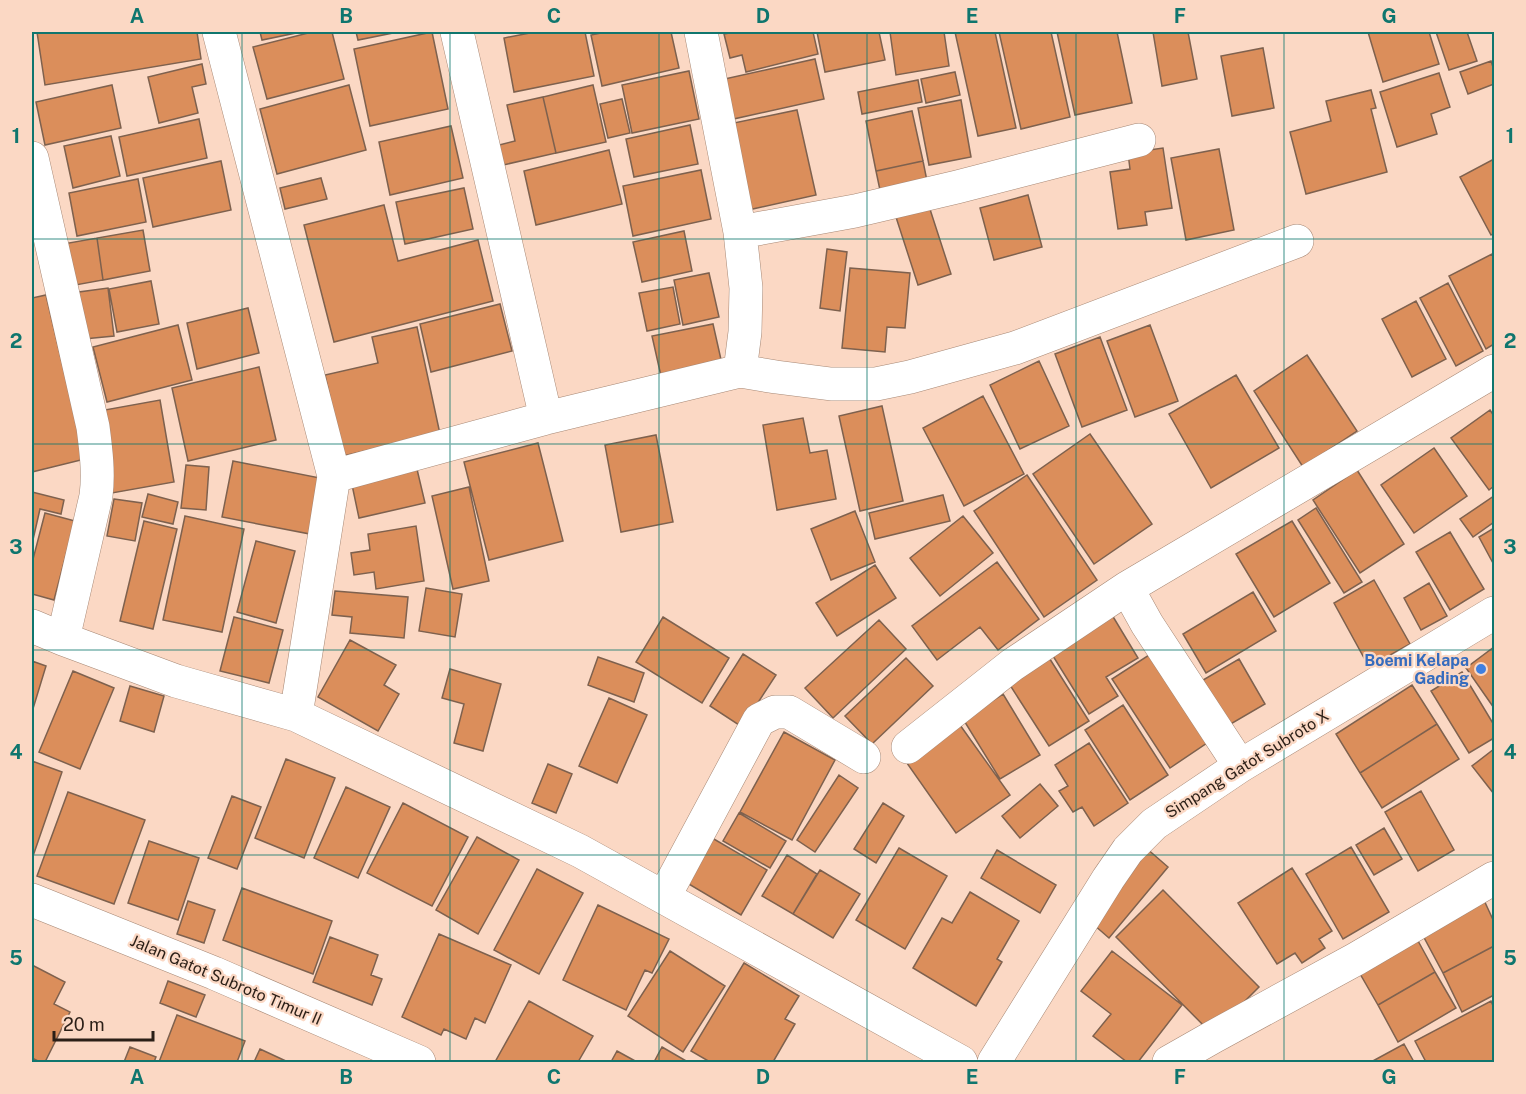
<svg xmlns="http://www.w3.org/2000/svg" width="1526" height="1094" font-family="'Public Sans',sans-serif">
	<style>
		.building { fill: #db8e5b; stroke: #7e614e; stroke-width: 1.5 }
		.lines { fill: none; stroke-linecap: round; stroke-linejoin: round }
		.street-casing { stroke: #a78875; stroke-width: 34 }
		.street { stroke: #fff; stroke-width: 33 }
		.grid { fill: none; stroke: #0f766e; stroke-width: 1.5; stroke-opacity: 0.55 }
		.shop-dot { fill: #3f7fe0; stroke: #fbd8c4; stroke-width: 2 }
		.labels { text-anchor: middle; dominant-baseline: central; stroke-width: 4.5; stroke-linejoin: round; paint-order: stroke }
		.shop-label { font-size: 16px; font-weight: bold; fill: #366cbe; stroke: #fbd8c4; text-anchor: end }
		.street-label { font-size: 16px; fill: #2b1f17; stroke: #fbd8c4 }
		.neatline { fill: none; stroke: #0f766e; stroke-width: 2 }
		.grid-label { font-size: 20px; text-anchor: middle; font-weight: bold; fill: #0f766e }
	</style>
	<rect width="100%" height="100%" fill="#fbd8c4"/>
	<path class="building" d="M37,32H197L201,59L45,85Z
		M260,32H301L262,40Z
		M312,32H332L344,79L267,99L253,47Z
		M356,32H398L358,40Z
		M432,32L448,109L370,126L354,49Z
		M535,32H585L594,76L514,92L504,38Z
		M606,32H671L679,68L602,86L591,35Z
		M735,32H813L818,54L746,72L742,55L730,58L724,34Z
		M817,32H879L885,60L825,72Z
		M890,32H944L949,66L896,75Z
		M955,32H995L1016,128L978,136Z
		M999,32H1051L1070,117L1021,129Z
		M1057,32H1117L1132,103L1075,115Z
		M1153,32H1188L1197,79L1162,86Z
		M1368,32H1429L1439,64L1383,82Z
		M1436,32H1467L1477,61L1449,70Z
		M1263,48L1274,108L1232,116L1221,56Z
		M815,59L824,99L729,120L720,80Z
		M1491,61L1494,70V84L1468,94L1460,72Z
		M202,64L206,84L192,87L198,113L159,123L148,77Z
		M689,71L699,119L632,133L622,85Z
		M955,72L960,95L926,103L921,79Z
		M1439,73L1450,107L1431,114L1437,134L1397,147L1380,92Z
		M918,80L922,102L862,114L858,92Z
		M112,85L121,128L45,145L36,102Z
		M349,85L366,150L277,174L260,109Z
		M593,85L606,142L556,153L543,97Z
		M1371,90L1376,108L1371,109L1387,172L1306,194L1290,132L1331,121L1326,101Z
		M543,97L556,153L503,165L499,145L515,141L507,105Z
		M622,99L630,133L608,138L600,104Z
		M961,100L971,157L929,165L918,108Z
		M797,110L816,195L748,210L729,124Z
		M912,111L923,161L876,171L866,121Z
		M199,119L207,158L127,176L119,137Z
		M690,125L698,164L634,177L626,139Z
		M451,126L463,178L390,195L379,142Z
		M111,136L120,176L73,188L64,146Z
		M1163,148L1172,208L1145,212L1147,225L1118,229L1110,172L1130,169L1128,153Z
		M1219,149L1234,230L1186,240L1171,158Z
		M609,150L622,204L536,225L524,171Z
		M1494,159V233L1491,235L1460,177Z
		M221,161L231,210L153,227L143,178Z
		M923,161L927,181L880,190L876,171Z
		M701,170L711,219L633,236L623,186Z
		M321,178L327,199L285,209L280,188Z
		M138,179L146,222L77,236L69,193Z
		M464,188L473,229L405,244L396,202Z
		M1028,195L1042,247L994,260L980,208Z
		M927,200L951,274L918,285L894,211Z
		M384,205L398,261L478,240L493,301L334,342L304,225Z
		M143,230L150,271L103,280L97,238Z
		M684,231L692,271L642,282L633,242Z
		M97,238L103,280L70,286L63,244Z
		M827,249L847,252L840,311L820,308Z
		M1492,254L1494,260V344L1486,349L1449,276Z
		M850,268L910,273L905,328L887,327L885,352L842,348Z
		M709,273L719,317L683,325L674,280Z
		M151,281L159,324L117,332L109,289Z
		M1448,283L1483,351L1456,366L1420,298Z
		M673,287L680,324L647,331L639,293Z
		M108,288L114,336L84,339L79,292Z
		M46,295L85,459L32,472V298Z
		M1416,301L1446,359L1412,377L1382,319Z
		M500,304L512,351L431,372L420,324Z
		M248,308L259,353L197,369L187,323Z
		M713,324L722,364L661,376L652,336Z
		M178,325L192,380L107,402L93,347Z
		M1150,325L1178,401L1135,417L1107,341Z
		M417,327L440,434L343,456L325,375L378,363L372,337Z
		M1100,337L1127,410L1082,427L1055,354Z
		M1307,355L1357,431L1303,467L1254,391Z
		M1039,361L1069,426L1020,449L990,385Z
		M259,367L276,440L188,461L172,388Z
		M1236,375L1279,448L1211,488L1169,414Z
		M983,396L1024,474L964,506L923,428Z
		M160,400L174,482L112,493L99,411Z
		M882,406L903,501L860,511L839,416Z
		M1490,410L1494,416V486L1489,490L1451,438Z
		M803,418L810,453L827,450L836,499L777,510L763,425Z
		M1090,434L1152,524L1094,564L1033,474Z
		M656,435L673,522L621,532L605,445Z
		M538,443L563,541L489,560L464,462Z
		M1434,448L1467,496L1414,533L1381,485Z
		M233,461L320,478L310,534L222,517Z
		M186,465L209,467L206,510L181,508Z
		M416,465L425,503L359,518L351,480Z
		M1357,470L1404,544L1360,573L1313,500Z
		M1027,475L1097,580L1044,617L974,511Z
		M469,487L489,581L453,589L432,496Z
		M32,492L64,500L61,514L40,509L32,544Z
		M148,494L178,502L173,524L142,517Z
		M943,495L950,521L875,539L869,513Z
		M1494,496V522L1473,537L1460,519Z
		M114,499L142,503L135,541L107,536Z
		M1316,508L1362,582L1344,593L1298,520Z
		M855,511L875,562L831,580L811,529Z
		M45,513L75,521L54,600L32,594V563Z
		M185,516L244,529L222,632L163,620Z
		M963,516L993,553L940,596L910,558Z
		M144,521L177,529L153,629L120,621Z
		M1292,521L1330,583L1274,617L1236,554Z
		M416,526L424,581L376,589L374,572L354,575L351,553L370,550L368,534Z
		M1494,528V565L1479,537Z
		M1450,532L1484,589L1450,610L1416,552Z
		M256,541L295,551L276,623L237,612Z
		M997,562L1039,619L998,650L980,627L937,660L912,626Z
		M875,565L896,598L837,636L816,603Z
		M1374,580L1410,644L1369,667L1334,603Z
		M1429,583L1447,616L1421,630L1404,598Z
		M426,588L462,594L455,637L419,631Z
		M335,591L408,597L404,638L350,633L352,617L332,615Z
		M1253,592L1276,631L1206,673L1183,634Z
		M1109,610L1138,658L1106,677L1118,696L1089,714L1048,648Z
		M234,617L283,630L269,683L220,671Z
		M663,617L729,658L702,703L636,662Z
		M879,620L906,649L833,718L805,688Z
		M350,640L396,665L384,685L399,694L378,731L318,697Z
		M1494,647V708L1466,668Z
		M743,654L776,675L742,727L710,706Z
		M1149,655L1207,743L1170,768L1112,679Z
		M1048,656L1089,721L1049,746L1008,682Z
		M598,657L644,673L634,702L588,685Z
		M906,658L933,686L872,744L845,716Z
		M1239,659L1265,704L1229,725L1203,680Z
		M32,661L46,666L32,712Z
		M450,669L501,684L483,751L454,743L464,704L442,698Z
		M73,671L114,688L80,769L39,752Z
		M1462,672L1494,725V738L1469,753L1431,691Z
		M1412,685L1437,724L1360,773L1336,734Z
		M130,686L164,696L154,732L120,721Z
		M1003,694L1040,755L1000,779L963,719Z
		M609,698L647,715L617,783L579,766Z
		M1123,705L1168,775L1130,800L1085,730Z
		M955,718L1010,795L956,833L902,756Z
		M1437,724L1459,759L1382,808L1360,773Z
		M784,732L835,760L792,840L740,812Z
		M1089,743L1128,803L1094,826L1082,807L1073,812L1059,791L1068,786L1055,765Z
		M1494,749V794L1472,766Z
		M286,759L335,778L304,858L255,838Z
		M32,761L62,772L32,859Z
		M548,764L572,774L556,813L532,803Z
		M839,775L858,788L815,852L797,840Z
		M1040,784L1058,806L1020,838L1002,816Z
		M346,787L390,807L358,878L314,858Z
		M1421,791L1454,850L1418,871L1385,812Z
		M68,792L145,820L114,904L37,876Z
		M232,796L261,807L237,869L208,858Z
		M403,803L468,837L432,906L367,873Z
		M883,803L904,816L876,863L854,849Z
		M739,813L786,841L770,868L723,841Z
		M1384,828L1402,859L1374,875L1356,845Z
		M707,835L767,870L741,915L682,880Z
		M477,837L519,860L478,934L436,910Z
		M149,841L199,858L178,920L128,903Z
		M1145,847L1168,867L1109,938L1086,918Z
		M1351,847L1389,912L1343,939L1306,874Z
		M899,848L947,876L905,949L856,920Z
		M997,850L1056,885L1040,913L981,878Z
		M787,855L817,874L793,914L762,896Z
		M1292,868L1332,931L1319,939L1325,948L1302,963L1295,953L1277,964L1238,903Z
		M537,869L583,893L539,974L494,950Z
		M820,870L860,894L833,938L793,914Z
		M242,888L332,921L313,974L223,940Z
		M1163,890L1259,987L1212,1034L1116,937Z
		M970,892L1019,921L997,959L1002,962L976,1006L913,968L942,918L952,923Z
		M1483,898L1494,922V946L1443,973L1420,930Z
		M188,901L215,910L204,943L177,934Z
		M598,905L669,939L652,973L645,970L626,1010L563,980Z
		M439,934L511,965L485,1023L475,1018L466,1039L444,1029L441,1035L402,1017Z
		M330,937L378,955L371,975L382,979L372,1005L313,982Z
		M1417,939L1435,972L1378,1005L1359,972Z
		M1494,946V995L1462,1012L1443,973Z
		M670,951L725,986L683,1052L628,1016Z
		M1112,951L1182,1005L1138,1062H1127L1093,1036L1111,1014L1081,991Z
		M744,963L799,996L785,1019L795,1024L773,1062H710L691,1051Z
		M32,965L65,982L54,1004L70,1012L45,1062H40L32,1058Z
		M1435,972L1456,1008L1398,1042L1378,1005Z
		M168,981L205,995L196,1017L160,1003Z
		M529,1001L593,1036L578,1062H495Z
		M1491,1001L1494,1008V1062H1426L1415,1041Z
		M177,1015L245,1041L237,1062H159Z
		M1404,1044L1414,1062H1371Z
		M130,1047L156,1057L154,1062H124Z
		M662,1047L688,1062H654Z
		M260,1049L288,1062H254Z
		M617,1051L637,1062H611Z"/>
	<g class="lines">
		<defs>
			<path id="street" d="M219,32L334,476L296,715
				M457,32L546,418
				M701,32L740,232L746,288L745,332L740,371
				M32,158L93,427C96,450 99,473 96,496L63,639
				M740,232L855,211L957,187L1139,140
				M334,476L546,418L740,371L776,377L831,384H876L910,377L1015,348L1297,241
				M32,626L63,639L176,681L296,715L580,851L961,1062
				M908,747L1012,665L1127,588
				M1240,766L1147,624L1127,588L1494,371
				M664,897L759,720L775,712H789L864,757
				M32,900L214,973L419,1062
				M994,1062L1108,879L1128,850L1154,824L1240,766L1494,613
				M1169,1062L1213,1037L1356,959L1494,878"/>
		</defs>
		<use href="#street" class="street-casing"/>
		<use href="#street" class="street"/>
	</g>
	<path class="grid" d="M242,32V1062M450,32V1062M659,32V1062M867,32V1062M1076,32V1062M1284,32V1062M32,239H1494M32,444H1494M32,650H1494M32,855H1494"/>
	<circle class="shop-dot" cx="1481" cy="669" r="6"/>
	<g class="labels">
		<g class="shop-label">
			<text x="1469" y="660">Boemi Kelapa<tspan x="1469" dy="18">Gading</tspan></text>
		</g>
		<g class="street-label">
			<text transform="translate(1247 764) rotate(-32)">Simpang Gatot Subroto X</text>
			<text transform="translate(226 980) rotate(23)">Jalan Gatot Subroto Timur II</text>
		</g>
	</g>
	<rect width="1526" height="1094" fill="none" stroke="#fbd8c4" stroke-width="66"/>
	<path d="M54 1031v9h99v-9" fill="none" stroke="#2b1f17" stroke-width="3"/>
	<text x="63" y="1031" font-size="18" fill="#2b1f17" stroke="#fbd8c4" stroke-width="4.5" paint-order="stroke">20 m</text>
	<rect x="33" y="33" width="1460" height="1028" class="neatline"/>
	<g class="grid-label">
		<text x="137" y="23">A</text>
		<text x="346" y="23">B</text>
		<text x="554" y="23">C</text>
		<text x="763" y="23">D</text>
		<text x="972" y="23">E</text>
		<text x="1180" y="23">F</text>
		<text x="1389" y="23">G</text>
		<text x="16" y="143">1</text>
		<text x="1510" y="143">1</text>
		<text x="16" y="348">2</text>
		<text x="1510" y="348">2</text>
		<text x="16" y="554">3</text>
		<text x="1510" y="554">3</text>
		<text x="16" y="759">4</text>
		<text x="1510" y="759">4</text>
		<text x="16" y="965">5</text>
		<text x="1510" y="965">5</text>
		<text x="137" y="1084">A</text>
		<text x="346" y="1084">B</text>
		<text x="554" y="1084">C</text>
		<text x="763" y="1084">D</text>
		<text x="972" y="1084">E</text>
		<text x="1180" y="1084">F</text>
		<text x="1389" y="1084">G</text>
	</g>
</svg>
